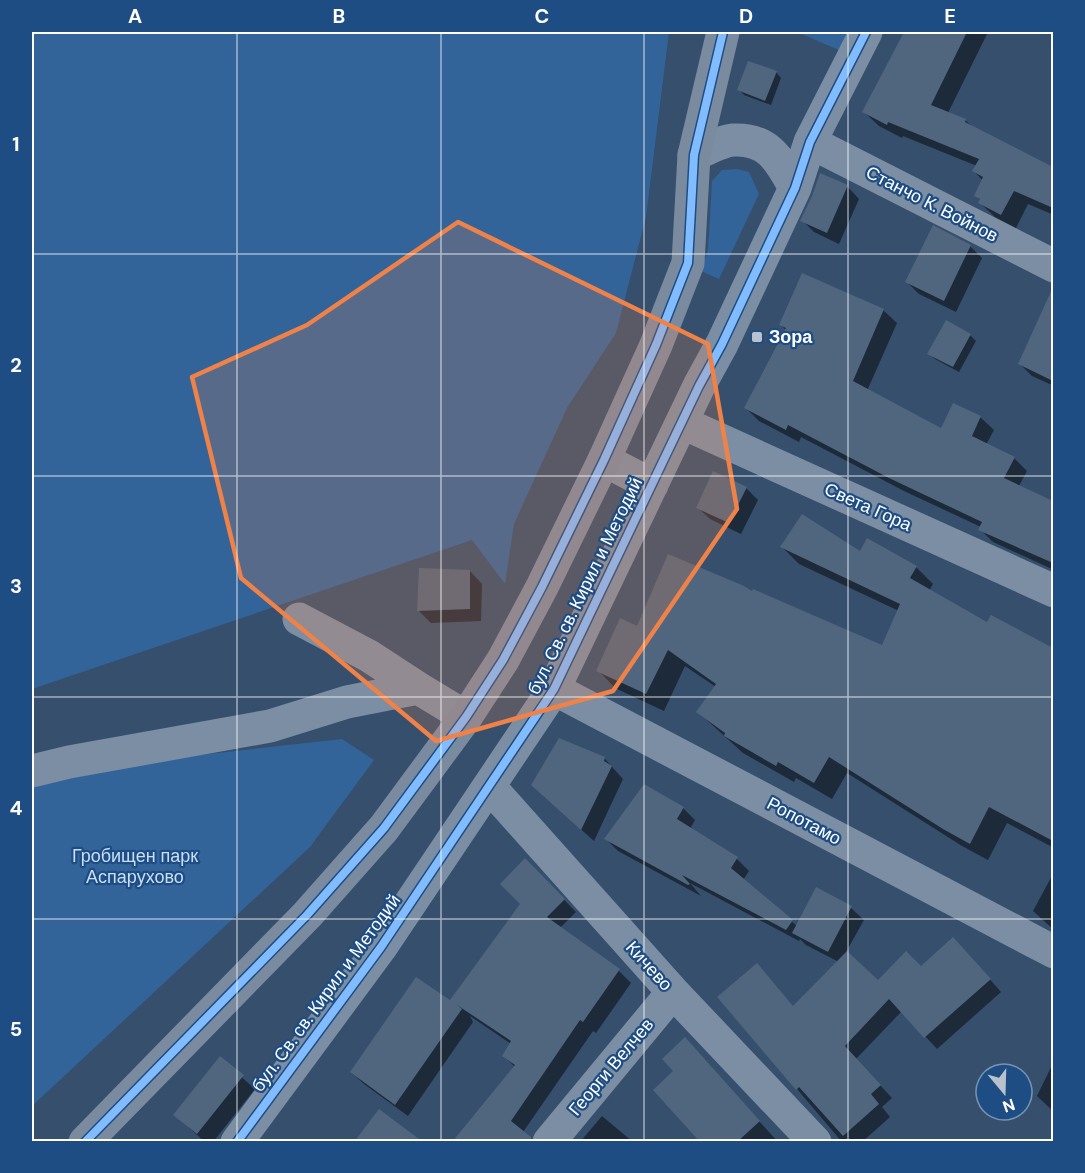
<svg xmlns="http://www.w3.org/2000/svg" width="1085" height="1173" font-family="'DM Sans',sans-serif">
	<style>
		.green { fill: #32649a }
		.shadow { fill: #0007 }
		.building { fill: #50667e }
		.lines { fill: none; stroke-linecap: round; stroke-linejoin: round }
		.minor { stroke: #7b8ea3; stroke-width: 33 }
		.major { stroke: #7a8ba0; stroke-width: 33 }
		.cycleway-casing { stroke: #1e4d84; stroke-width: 11 }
		.cycleway { stroke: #80bcff; stroke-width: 8 }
		.marked { fill: #ee8249; fill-opacity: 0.2; stroke: #ee8249; stroke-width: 4.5; stroke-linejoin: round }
		.grid { fill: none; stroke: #fff; stroke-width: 1.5; stroke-opacity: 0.55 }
		.poi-dot { fill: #b8c1cc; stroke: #1e4d84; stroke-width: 2 }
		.labels { text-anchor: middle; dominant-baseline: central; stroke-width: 4.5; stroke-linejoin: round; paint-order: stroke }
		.street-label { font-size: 18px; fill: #fff; stroke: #1e4d84 }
		.poi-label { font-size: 18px; font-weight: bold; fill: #fff; stroke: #1e4d84; text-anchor: start }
		.park-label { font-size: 18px; fill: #c9dff7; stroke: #1e4d84 }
		.neatline { fill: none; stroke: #fff; stroke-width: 2 }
		.grid-label { font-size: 20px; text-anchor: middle; font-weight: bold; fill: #fff }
	</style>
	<rect width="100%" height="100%" fill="#354f6d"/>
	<path class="green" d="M32,32H669L646,217L616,333L567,408L514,524L505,584L472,540L32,689Z
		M797,32H866L853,56Z
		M737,169L749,172L759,194L719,279L701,271L708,250L712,181L722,170Z
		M342,739L374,760L310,847L32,1106V780L74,769Z"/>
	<path class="shadow" d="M905,32H988L948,113L965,120L974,128L1054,169V215L1028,204L1016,228L995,217L980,203L981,201L976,195L983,181L974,171L977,166L903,136L902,138L879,126L864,112Z
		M776,72L781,78L771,105L744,95L739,89Z
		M847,186L859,199L839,244L814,232L802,220Z
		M970,246L982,258L956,312L919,294L907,282Z
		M1054,290V386L1032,376L1019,363Z
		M883,310L897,323L867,391L942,430L980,417L994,430L986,445L1014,458L1027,471L1019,486L1054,502V570L993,542L980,529L981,527L904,491L801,437L799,442L759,421L746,408L786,330L781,325Z
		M970,335L976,341L959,372L935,359L929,353Z
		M746,488L758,500L741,534L710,519L697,507Z
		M782,547L860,553L916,567L933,584L929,591L988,624L992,617L1054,650V848L1007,823L988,860L962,846L847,773L832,799L796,778L794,782L743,753L698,712L716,687L685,666L664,711L615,688L598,670L638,628L752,593L883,646L899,611L799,564Z
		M470,571L482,584L481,621L431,623L419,611Z
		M604,758L623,779L594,841L545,797Z
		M683,808L695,820L690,829L737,859L749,871L743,880L797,926L817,889L851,908L864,920L846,952L878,982L965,951L1001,992L937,1049L902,1011L856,1059L892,1098L882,1107L890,1117L862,1142H842L719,997L794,1007L839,962L806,945L800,939L799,941L690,883L701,896L618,851L606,839Z
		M525,860L576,912L560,928L619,971L631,983L596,1033L593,1031L523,1132L533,1142H466L515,1067L504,1056L511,1044L470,1016L473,1022L408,1116L364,1084L351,1072L450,1002L522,903Z
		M1054,872V930L1033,911Z
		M697,1052L778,1142H702Z
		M220,1058L255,1089L213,1142H205L175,1115Z
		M1054,1061V1112L1037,1096Z
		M602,1116L633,1142H580Z"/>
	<path class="building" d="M904,32H967L931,105L966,119L965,122L1053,167V208L1014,191L1001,215L978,203L980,199L974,196L983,177L972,171L979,159L888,122L887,125L862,112Z
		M748,61L777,71L765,101L737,90Z
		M820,173L848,185L827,233L800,221L812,196Z
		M933,225L971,245L944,301L905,282Z
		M802,273L884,309L853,381L941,428L953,403L981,416L972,436L1015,457L1004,478L1053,501V563L978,530L982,522L889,478L788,425L786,430L744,408L786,328L779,325Z
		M1053,287V381L1018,364Z
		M946,320L971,334L953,367L927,354Z
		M713,471L747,487L729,523L696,508Z
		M802,514L860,551L867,538L917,566L910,578L987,622L991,615L1053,648V841L989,807L970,844L943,829L829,757L814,783L778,762L776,766L724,736L725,733L696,712L716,684L668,650L646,694L596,671L620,618L637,626L668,554L744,586L752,591L753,589L882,645L900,604L780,547Z
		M419,568L470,570V609L417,611Z
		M559,738L605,757L604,761L612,766L581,830L531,785Z
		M644,784L684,807L677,819L738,857L731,868L793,920L786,930L682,875L690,884L688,885L604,839Z
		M525,858L565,899L547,917L620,969L583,1022L580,1020L511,1121L531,1137V1142H452L515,1065L502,1056L511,1041L457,1005L462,1009L395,1105L350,1072L416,977L450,1000L520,904L500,884Z
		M816,887L852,906L828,952L792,933Z
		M953,937L991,979L924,1038L889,999L845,1046L881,1085L871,1094L879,1104L843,1136L799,1087L796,1090L717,997L757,963L793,1006L847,951L878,980L906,951L921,966Z
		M685,1037L760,1121L737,1142H700L653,1090L673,1071L662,1059Z
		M220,1056L244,1075L197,1134L173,1115Z
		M379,1109L423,1142H354Z"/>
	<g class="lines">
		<path class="minor" d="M810,142L1054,266
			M694,155C705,150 721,141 733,140C769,138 780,161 795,188
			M683,423L1054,591
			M604,460L652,485
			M299,619L369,656L418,688
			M554,689L1054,952
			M32,771L69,762L270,726L347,702L418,688L466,717
			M489,786L673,992L815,1142
			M237,1142L381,947L554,689L699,386L722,344L795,188L810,142L866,32
			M549,1142L673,992"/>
		<path class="major" d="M85,1142L307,915L384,828L466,717L503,660L542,587L604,460L656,345L688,263L694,155L723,32"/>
		<defs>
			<path id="cycleway" d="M85,1142L307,915L384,828L466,717L503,660L542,587L604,460L656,345L688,263L694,155L723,32
				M237,1142L381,947L554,689L699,386L722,344L795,188L810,142L866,32"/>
		</defs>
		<use href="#cycleway" class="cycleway-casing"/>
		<use href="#cycleway" class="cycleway"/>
	</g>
	<path class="marked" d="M458,222L708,344L737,509L613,691L436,741L241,578L192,377L307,325Z"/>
	<path class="grid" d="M237,32V1142M441,32V1142M644,32V1142M848,32V1142M32,254H1054M32,476H1054M32,697H1054M32,919H1054"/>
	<rect class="poi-dot" x="751" y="331" width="12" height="12" rx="3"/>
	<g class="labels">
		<g class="street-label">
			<text transform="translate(932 204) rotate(27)">Станчо К. Войнов</text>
			<text transform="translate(868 507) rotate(24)">Света Гора</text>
			<text transform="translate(585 586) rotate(-64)">бул. Св. св. Кирил и Методий</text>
			<text transform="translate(804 821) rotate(28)">Ропотамо</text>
			<text transform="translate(649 966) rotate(48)">Кичево</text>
			<text transform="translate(326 993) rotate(-54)">бул. Св. св. Кирил и Методий</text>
			<text transform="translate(611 1067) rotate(-50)">Георги Велчев</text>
		</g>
		<g class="poi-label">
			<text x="769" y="337">Зора</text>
		</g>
		<g class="park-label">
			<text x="135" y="856">Гробищен парк<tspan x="135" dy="21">Аспарухово</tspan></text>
		</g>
	</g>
	<rect width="1085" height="1173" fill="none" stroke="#1e4d84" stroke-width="66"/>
	<g transform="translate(1004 1092) rotate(161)"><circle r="28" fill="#1e4d84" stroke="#7894b5" stroke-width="1.5"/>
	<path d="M0-4.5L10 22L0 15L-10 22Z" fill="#b8c1cc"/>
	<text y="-9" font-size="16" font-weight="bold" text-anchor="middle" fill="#ffffff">N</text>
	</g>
	<rect x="33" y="33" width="1019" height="1107" class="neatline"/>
	<g class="grid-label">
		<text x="135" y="23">A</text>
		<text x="339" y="23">B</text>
		<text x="542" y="23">C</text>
		<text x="746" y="23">D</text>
		<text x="950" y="23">E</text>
		<text x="16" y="151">1</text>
		<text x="16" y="372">2</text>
		<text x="16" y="593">3</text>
		<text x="16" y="815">4</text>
		<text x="16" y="1036">5</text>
	</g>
</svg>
